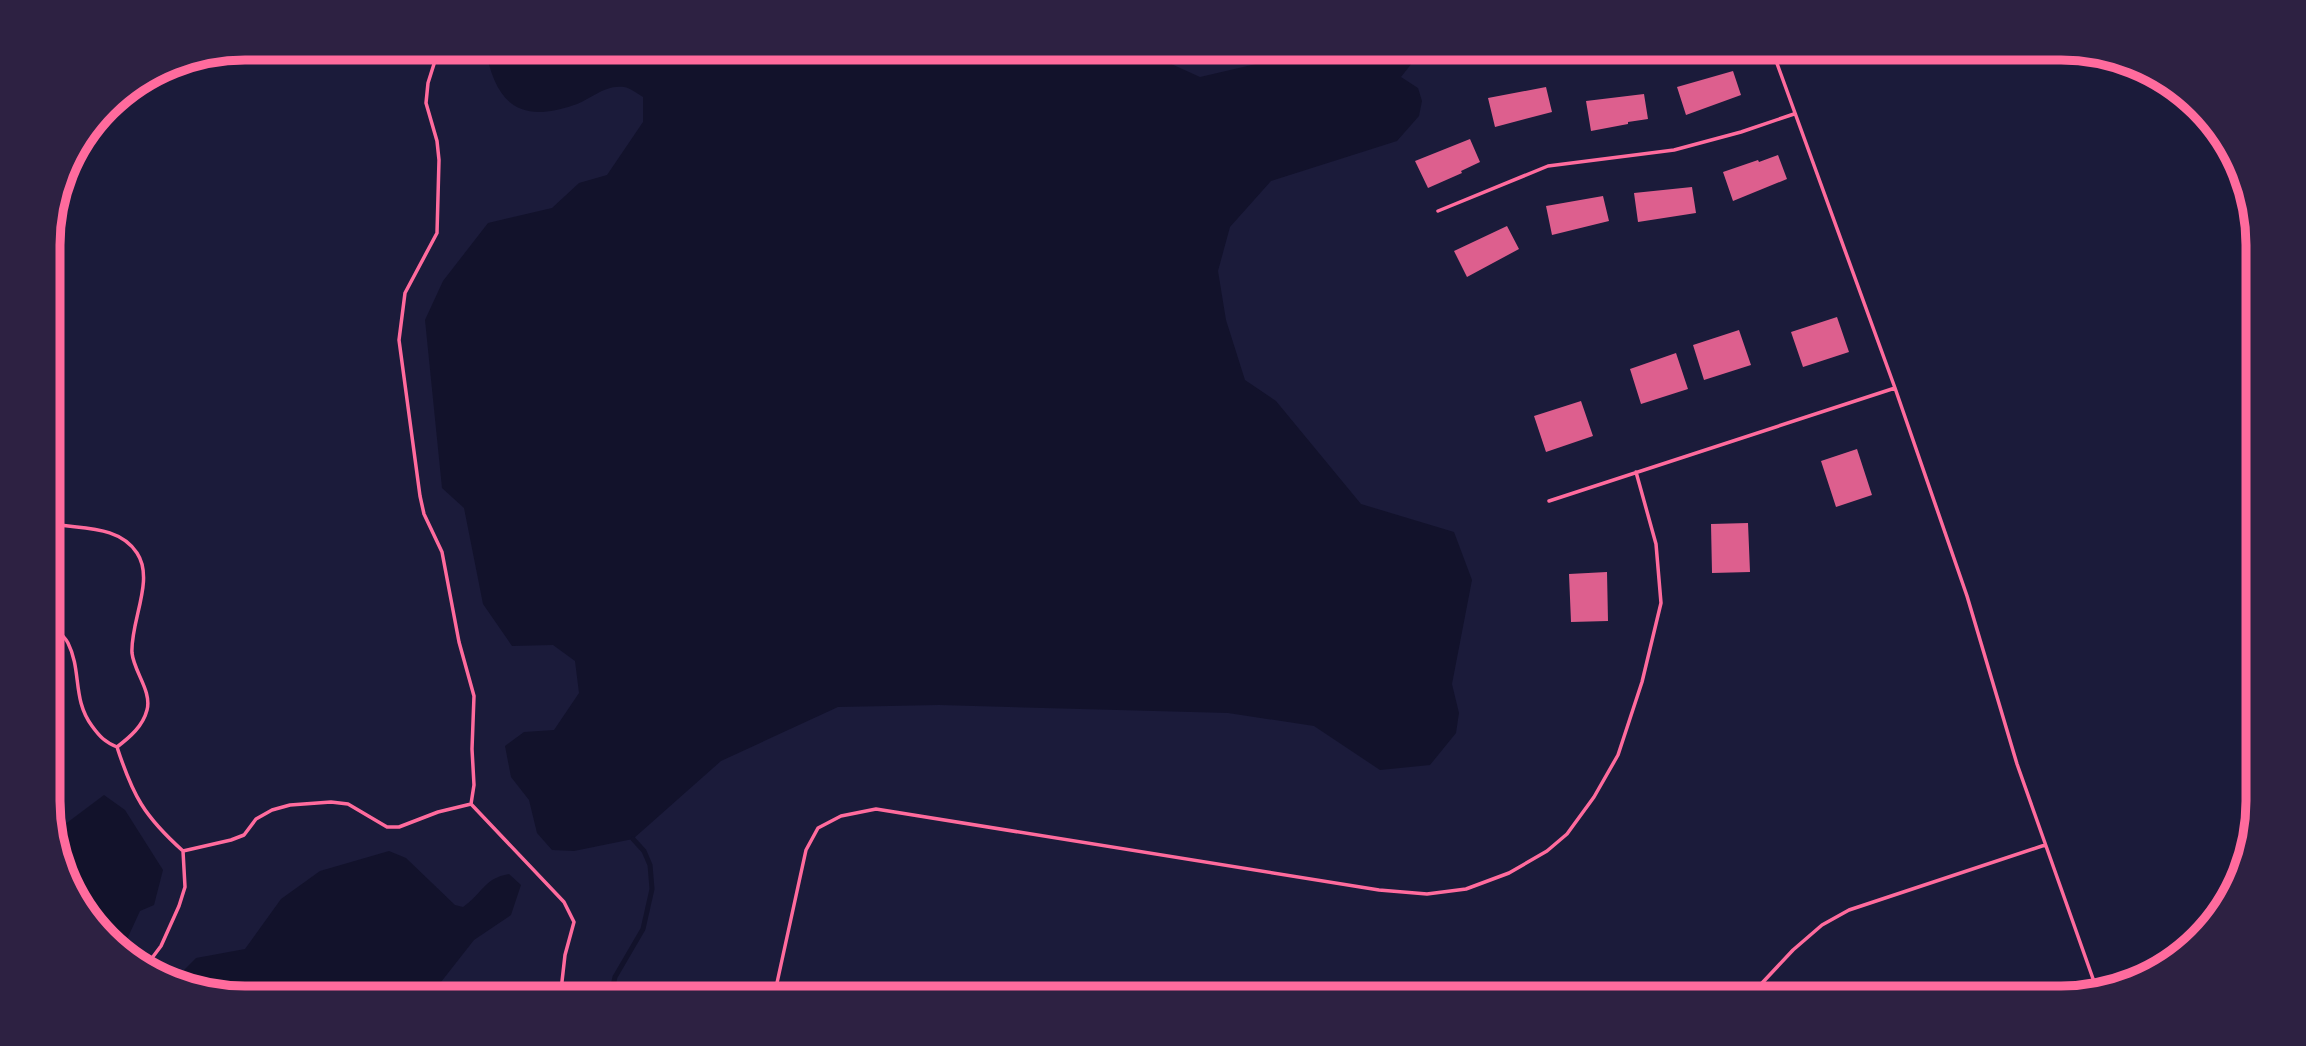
<svg xmlns="http://www.w3.org/2000/svg" width="2306" height="1046" font-family="Barlow,sans-serif">
	<style>
		.water { fill: #12122b }
		.lines { fill: none; stroke-linecap: round; stroke-linejoin: round }
		.stream { stroke: #12122b; stroke-width: 5 }
		.building { fill: #dd5f8e }
		.service { stroke: #ff6b9d; stroke-width: 3.5 }
		.rim { fill: none; stroke: #ff6b9d; stroke-width: 9 }
	</style>
	<rect width="100%" height="100%" fill="#1b1b3a"/>
	<path class="water" d="M485,47H1134L1200,77L1328,47H1373L1398,53L1412,63L1401,77L1418,88L1422,101L1419,116L1397,141L1271,181L1230,227L1218,271L1226,320L1245,380L1276,401L1361,504L1454,532L1472,580L1452,684L1459,713L1456,733L1430,765L1380,770L1314,726L1228,713L939,705L838,707L721,761L633,839L574,851L552,850L537,833L529,800L511,777L505,746L524,732L554,730L579,693L575,661L553,645L512,646L483,604L464,508L442,488L425,320L443,281L488,223L552,208L579,183L607,175L643,122V97C638,94 630,88 624,87C605,84 590,100 574,105C517,125 495,101 485,47Z
		M104,795L125,810L163,870L154,905L140,911L123,948L88,921L52,834Z
		M389,851L406,858L455,905L463,907C482,894 484,878 509,874L521,885L511,915L474,940L441,982L439,999H245L176,985L174,980L196,958L245,949L281,899L320,871Z"/>
	<g class="lines">
		<path class="stream" d="M610,999L615,977L643,929L652,889L650,865L644,851L633,839"/>
	</g>
	<path class="building" d="M1733,71L1741,95L1686,115L1677,87Z
		M1546,87L1552,112L1495,127L1488,98Z
		M1644,94L1648,119L1628,122V124L1591,131L1586,101Z
		M1470,139L1480,162L1461,171L1462,173L1428,188L1415,161Z
		M1778,155L1787,179L1733,201L1723,172L1758,160L1759,162Z
		M1692,187L1696,213L1638,222L1634,193Z
		M1603,196L1609,221L1552,235L1546,206Z
		M1507,226L1519,249L1467,277L1454,251Z
		M1837,317L1849,352L1803,367L1791,332Z
		M1739,330L1751,365L1704,380L1693,345Z
		M1676,353L1688,389L1641,404L1630,369Z
		M1581,401L1593,436L1546,452L1534,416Z
		M1857,449L1872,495L1836,507L1821,461Z
		M1748,523L1750,572L1712,573L1711,524Z
		M1607,572L1608,621L1571,622L1569,574Z"/>
	<g class="lines">
		<path class="service" d="M437,47L434,64L428,83L426,103L437,141L439,160L437,233L405,293L399,340L420,496L424,514L442,552L459,642L474,696L472,749L474,785L471,804
			M1771,47L1895,388L1967,596L2017,764L2097,990
			M1438,211L1548,166L1674,150L1741,132L1794,114
			M1549,501L1895,388
			M48,523C79,530 118,524 137,553C155,580 130,622 132,653C134,672 152,691 147,710C143,726 130,737 117,747C105,742 100,737 92,726C72,699 82,671 68,643C64,635 55,629 49,623
			M117,747C133,796 144,816 183,851L185,887L179,906L161,946L146,966
			M471,804L564,902L574,922L565,955L560,999
			M183,851L231,840L244,835L256,819L272,810L290,805L331,802L348,804L387,827H399L438,812L471,804
			M1748,998L1793,950L1822,925L1849,910L2045,845
			M776,999L775,992L806,850L818,828L841,816L876,809L1379,890L1427,894L1466,889L1509,873L1547,851L1567,834L1594,797L1618,755L1642,682L1661,603L1656,544L1636,472"/>
	</g>
	<path d="M0 0H2306V1046H0ZM245 60H2061A185 185 0 0 1 2246 245V801A185 185 0 0 1 2061 986H245A185 185 0 0 1 60 801V245A185 185 0 0 1 245 60Z" fill="#2d2142" fill-rule="evenodd"/>
	<path class="rim" d="M245 60H2061A185 185 0 0 1 2246 245V801A185 185 0 0 1 2061 986H245A185 185 0 0 1 60 801V245A185 185 0 0 1 245 60Z"/>
</svg>
